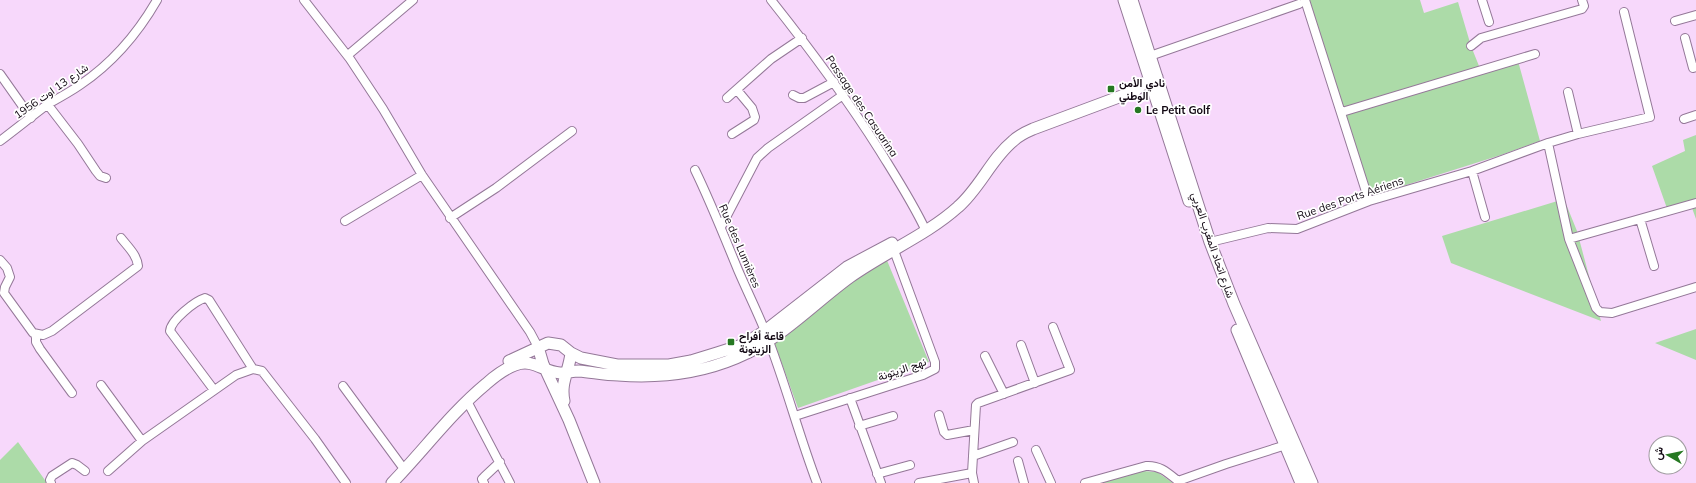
<svg xmlns="http://www.w3.org/2000/svg" width="1696" height="483" font-family="Mulish,Vazirmatn,sans-serif">
	<style>
		.green { fill: #acdba8 }
		.lines { fill: none; stroke-linecap: round; stroke-linejoin: round }
		.minor-casing { stroke: #947898; stroke-width: 10 }
		.major-casing { stroke: #947898; stroke-width: 13 }
		.minor { stroke: #fff; stroke-width: 8 }
		.major { stroke: #fff; stroke-width: 11 }
		.poi-dot { fill: #267822; stroke: #fff; stroke-width: 1.5 }
		.labels { text-anchor: middle; dominant-baseline: central; stroke-width: 3.5; stroke-linejoin: round; paint-order: stroke }
		.poi-label { font-size: 11px; font-weight: bold; fill: #120813; stroke: #fff; text-anchor: start }
		.street-label { font-size: 11px; fill: #120813; stroke: #fff }
	</style>
	<rect width="100%" height="100%" fill="#f7d8fb"/>
	<path class="green" d="M1301,0H1420L1424,13L1458,2L1471,46L1481,71L1518,61L1540,141L1501,155L1365,198Z
		M1696,135V219L1692,208L1669,214L1652,166L1685,151L1683,140Z
		M1564,199L1577,231L1601,321L1451,263L1442,236Z
		M886,258L929,362L798,408L774,342L842,286Z
		M1696,329V360L1655,343Z
		M18,442L47,483H0V460Z
		M1143,471L1157,472L1173,483H1099Z"/>
	<g class="lines">
		<defs>
			<path id="minor" d="M304,0L350,59L383,109L422,175L530,332L538,347
				M771,0C810,49 847,99 880,151C896,177 913,203 926,231
				M1305,0L1369,201
				M1482,0L1489,22
				M1675,21L1696,15
				M1685,38L1693,68L1696,67
				M1471,46L1481,38L1582,9L1584,6L1582,0
				M348,55L413,0
				M1150,56L1299,4
				M0,74L31,118
				M1568,92L1578,134
				M793,95L799,98H804L834,82
				M727,98L771,59L802,38
				M48,105L78,144L96,171L100,176L106,178
				M1342,112L1535,54
				M1684,119L1696,115
				M732,134L754,120L755,117L752,108L737,90
				M0,141C16,129 32,116 48,104C59,98 70,92 80,85C111,64 138,33 157,0
				M1548,143L1569,239L1596,308L1600,312L1612,313L1696,287
				M695,170C711,203 724,236 738,270C747,291 757,311 765,331C785,381 798,433 817,483
				M1472,171L1485,217
				M450,218L496,188L572,131
				M1640,219L1654,266
				M345,221L422,175
				M721,227L757,158L768,148L843,95
				M1569,239L1696,203
				M1210,242L1268,228L1297,229L1369,201L1472,171L1548,143L1578,134L1650,117L1624,12
				M0,260L7,268L10,277L5,287L4,293L33,333L43,335L52,331L138,266C137,255 128,247 121,238
				M36,335V342L40,349L72,393
				M1021,345L1035,383
				M985,356L1004,394
				M101,385L142,441
				M343,386L401,465
				M214,390L170,331C171,320 195,301 205,298L209,300L253,369
				M850,398L881,483
				M467,401L510,483
				M939,415L944,432L947,435L974,430
				M795,416L923,375L935,369V362L892,245
				M859,426L893,416
				M1036,450L1051,483
				M973,456L1013,442
				M1018,461L1024,483
				M108,471L142,441L236,375L253,369L262,371L315,439L346,483
				M877,474L910,465
				M51,483L50,480L52,476L72,463L77,465L85,471
				M484,483L482,479L484,477L500,462
				M919,483L972,473
				M974,483L972,473L976,405L978,403L1070,370L1053,327
				M1085,483L1146,466C1160,465 1168,473 1178,481L1226,464L1286,445"/>
			<path id="major" d="M1124,0L1189,201
				M1132,0L1210,242L1234,304L1312,483
				M1237,330L1301,483
				M538,347L543,364L569,420L594,483
				M509,361L548,343L561,345L571,353L581,358L617,365H669L691,361L717,353L742,345L765,331L847,267L892,243
				M564,401C560,382 569,372 571,353
				M392,483C424,450 451,413 486,384C495,376 504,369 515,365C533,358 543,372 560,373C566,373 573,371 579,371C592,372 605,375 618,375C659,378 698,374 736,358C779,341 814,303 850,277C885,252 927,235 958,207C980,188 991,159 1013,141C1018,136 1026,132 1033,129L1135,91L1144,83L1157,77"/>
		</defs>
		<use href="#minor" class="minor-casing"/>
		<use href="#major" class="major-casing"/>
		<use href="#minor" class="minor"/>
		<use href="#major" class="major"/>
	</g>
	<g class="poi-dot">
		<rect x="1107" y="85" width="8" height="8" rx="2"/>
		<circle cx="1138" cy="110" r="4"/>
		<rect x="727" y="338" width="8" height="8" rx="2"/>
	</g>
	<g class="labels">
		<g class="poi-label">
			<text x="1119" y="83">نادي الأمن<tspan x="1119" dy="13">الوطني</tspan></text>
			<text x="1146" y="110">Le Petit Golf</text>
			<text x="739" y="336">قاعة أفراح<tspan x="739" dy="13">الزيتونة</tspan></text>
		</g>
		<g class="street-label">
			<text transform="translate(51 91) rotate(-35)">شارع 13 اوت 1956</text>
			<text transform="translate(862 106) rotate(56)">Passage des Casuarina</text>
			<text transform="translate(1350 198) rotate(-19)">Rue des Ports Aériens</text>
			<text transform="translate(1213 245) rotate(71)">شارع اتحاد المغرب العربي</text>
			<text transform="translate(740 246) rotate(67)">Rue des Lumières</text>
			<text transform="translate(902 369) rotate(-19)">نهج الزيتونة</text>
		</g>
	</g>
	<g transform="translate(1668 455) rotate(279)"><circle r="19" fill="#ffffff" stroke="#a09ca1"/>
	<path d="M0-3L7 15L0 10L-7 15Z" fill="#267822"/>
	<text y="-6" font-size="11" font-weight="bold" text-anchor="middle" fill="#120813">ش</text>
	</g>
</svg>
